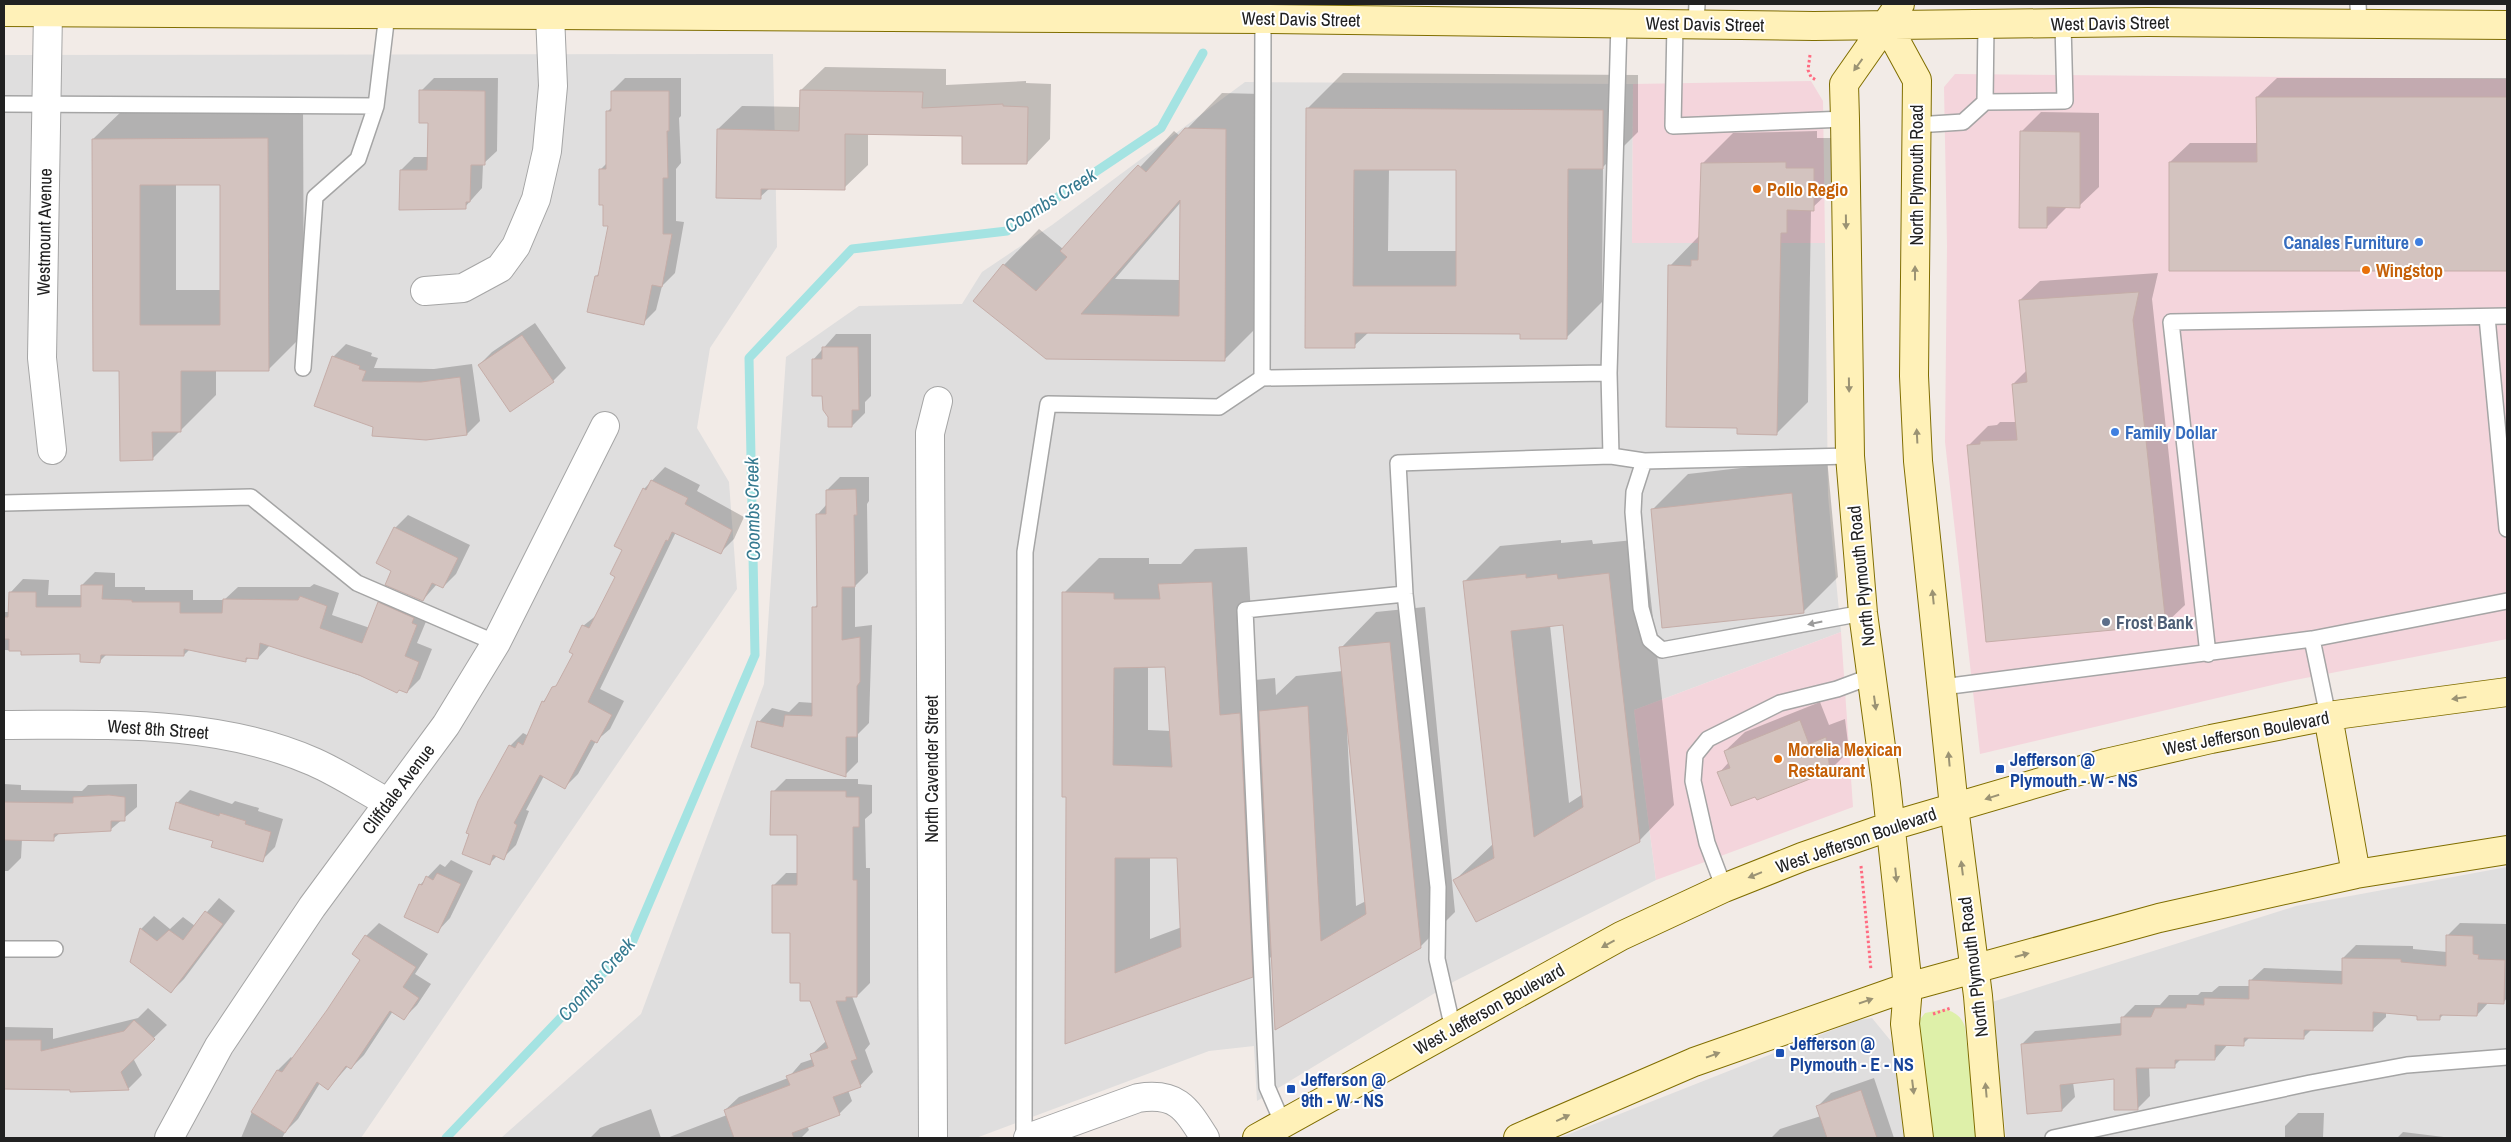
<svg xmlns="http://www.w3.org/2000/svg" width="2511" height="1142" font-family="'Archivo Narrow',sans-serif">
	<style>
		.residential { fill: #dfdede }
		.commercial { fill: #f4d5dc }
		.grass { fill: #def0a9 }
		.shadow { fill: #0003; fill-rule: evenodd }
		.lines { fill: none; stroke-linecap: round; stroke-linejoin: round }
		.stream { stroke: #a4e3e2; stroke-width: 9 }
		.building { fill: #d3c3bf; stroke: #c5ada8; fill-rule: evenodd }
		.lane-casing { stroke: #a5a5a5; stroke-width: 18 }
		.street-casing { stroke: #a5a5a5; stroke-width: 30 }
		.secondary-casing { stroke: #806e00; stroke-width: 30 }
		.path { stroke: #ff6b81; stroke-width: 3; stroke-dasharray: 2.5 2.5; stroke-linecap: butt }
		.lane { stroke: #fff; stroke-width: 15 }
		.street { stroke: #fff; stroke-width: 28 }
		.secondary { stroke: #fff1b8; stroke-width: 28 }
		.oneway { fill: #9b9374 }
		.oneway2 { fill: #9b9b9b }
		.food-dot { fill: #e8710a; stroke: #fff; stroke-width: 2 }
		.shop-dot { fill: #3f7fe0; stroke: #fff; stroke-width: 2 }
		.service-dot { fill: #5c6f8a; stroke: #fff; stroke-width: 2 }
		.transit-dot { fill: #1a4fb4; stroke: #fff; stroke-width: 2 }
		.labels { text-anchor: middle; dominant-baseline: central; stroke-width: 4; stroke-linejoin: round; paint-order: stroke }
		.street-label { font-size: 18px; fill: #212121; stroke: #fff }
		.food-label { font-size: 18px; font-weight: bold; fill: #c56008; stroke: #fff; text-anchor: start }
		.shop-label { font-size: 18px; font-weight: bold; fill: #366cbe; stroke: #fff; text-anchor: end }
		.service-label { font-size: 18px; font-weight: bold; fill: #4e5e75; stroke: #fff; text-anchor: start }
		.transit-label { font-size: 18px; font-weight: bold; fill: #164399; stroke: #fff; text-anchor: start }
		.water-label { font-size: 19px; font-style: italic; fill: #367a90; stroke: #fff }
	</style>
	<rect width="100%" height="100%" fill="#f2ebe7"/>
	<path class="residential" d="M773,54L777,247L710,348L697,428L729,482L737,589L361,1138H4V55Z
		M1245,82L1633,84L1632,243H1825L1828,496L1841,632L1634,710L1656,880L1453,982L1257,1101L1254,1046L1209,1051L976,1138H501L641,1014L764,684L786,357L859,306L962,304L982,272L1052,225Z
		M2507,867V1138H2006L1992,1002L2296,906Z
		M1872,1018L1895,1046L1905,1138H1559L1858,1020Z"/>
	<path class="commercial" d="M1955,74L2507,79V639L2285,682L1980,754L1945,442L1947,246L1944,87Z
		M1811,81L1823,101L1825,243H1632L1633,84Z
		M1841,632L1853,807L1656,880L1634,710Z"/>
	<path class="grass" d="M1945,1009C1956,1013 1961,1016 1965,1027L1977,1138H1930L1918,1022L1925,1013Z"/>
	<path class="shadow" d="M825,67L946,69V85L1026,81V83L1051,84L1050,139L1027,163L963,135L868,133V165L844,188H770L760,197L718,129L742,106L801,107V90Z
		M1343,73L1638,75V132L1603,167L1602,302L1566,338L1521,333L1369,332L1354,346L1308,108ZM1389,169H1458L1457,251H1388Z
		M434,78H498L497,151L483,164L482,188L465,207L401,170L414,157H429L430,122L421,91Z
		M625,78H681V116L679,118L681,163L676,169V221L684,222L675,273L662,286L656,310L643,323L596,276L601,272L609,225L604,204L600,170L608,162V111L612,107V91Z
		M2277,78H2507V270L2170,269V162L2190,143H2258L2257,97Z
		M1222,93L1261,94L1260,324L1224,360L975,301L1004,265L1039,229L1063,249L1174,131L1180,136ZM1181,202L1180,280L1115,279Z
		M303,103L304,334L268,370H216V395L152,459L120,370L93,139L129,104ZM176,184H222V290H176Z
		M2041,112L2099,113V187L2079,206L2067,207L2047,227L2021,132Z
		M1817,131V138H1844V178L1811,209L1808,402L1777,433L1738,427L1670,266L1700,235L1702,164L1733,133Z
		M2158,273L2152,299L2185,605L2165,624L1968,446L1988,426L1997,425L2000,422H2017L2013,384L2027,370L2020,300L2040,281Z
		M535,323L566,368L553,381L510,411L479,365L492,352Z
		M836,334H871V396L865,402V413L852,426L829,416L813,360Z
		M346,344L372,353L371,356L378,358L374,368L434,369L472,364L480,421L467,434L374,426L333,357Z
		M1827,458L1838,577L1803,612L1652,510L1688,474Z
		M665,467L700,485L697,491L744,517L734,539L721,552L676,532L600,689L624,701L610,729L596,741L578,774L565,787L544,776L526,810L529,811L516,845L503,858L497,856L490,863L510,746L523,733L527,735L529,733L543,702L561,680L574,653L583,626L598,614L617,576L623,549L644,489Z
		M840,477H869V501L867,504L868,573L855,586V627L872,625L869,723L858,734V762L845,775L759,722L772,708L789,712L799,702L814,703V608L818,604L817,515L827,504V490Z
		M408,515L470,545L456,574L443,587L437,584L423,600L393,570L395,528Z
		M1644,539L1674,805L1639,841L1455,880L1494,843L1464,582L1500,546L1561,540V543L1592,540L1593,544ZM1564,623L1583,794L1569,803L1550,625Z
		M1247,547L1255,680L1275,678L1276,695L1296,676L1343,671L1341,648L1376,612L1425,607L1455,912L1420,947L1273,955L1252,976L1066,1043L1067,796L1064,593L1099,558H1149V564H1181L1195,549ZM1148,666H1166L1171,731L1148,730ZM1347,730H1349L1366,901L1356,906ZM1150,857H1178L1182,927L1150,939Z
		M95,572L115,573V587H145V590H193V600H224L238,587H310L314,584L339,593L332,615L370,628L380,603L393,590L426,605L424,610L430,612L417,643L432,649L420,679L407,692L270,645L258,658L250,657L245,661L190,649L184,655L108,653L100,661L81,653L4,650V612H9L10,593L23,579L49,580L48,595H82V585Z
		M1820,702L1829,725L1845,719L1849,751L1830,770L1719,773L1729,762L1725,751L1745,732Z
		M786,779H858V784L872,785V813L865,819L866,868H870V983L857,996H852L870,1044L865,1050L873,1072L860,1086L848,1090L852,1101L839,1114L807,1126L809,1130L801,1138H667L727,1115L725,1110L739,1097L788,1078L801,1063L813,1059L811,1055L826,1041L811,999L801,982L791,931L773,886L786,873H798V833L773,792Z
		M4,784L21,785V790L82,791L88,785L137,784V807L110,830L61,832L53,839H22L21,858L8,871H4Z
		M190,790L232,804L235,801L259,808L258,811L283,819L275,847L262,860L214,840L177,803Z
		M451,860L473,871L450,918L437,932L420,885L440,864L445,867Z
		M219,898L235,911L184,979L171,992L141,929L154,916L170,929L183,917L195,926Z
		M379,923L428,954L415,974L431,984L417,1005L404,1018L393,1011L364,1055L351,1068L348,1066L328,1089L320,1083L298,1119L286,1131L282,1138H241L252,1112L278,1070L291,1057L293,1059L328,1011L362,959L354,954L366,936Z
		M2460,923L2507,924V998L2503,1003L2489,1002L2477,1015L2444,1014L2439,1019L2386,1012V1017L2372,1030L2312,1029L2304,1037L2251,1036L2243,1044H2228L2215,1059L2182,1058L2174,1066H2149L2150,1096L2137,1109L2115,1078L2073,1082L2075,1097L2062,1110L2022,1044L2035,1031L2122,1023V1018L2135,1005H2160L2169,995H2198L2201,992H2212L2219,986H2250V981L2264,968L2343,971V958L2356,945L2413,946V949L2447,952V936Z
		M148,1008L167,1025L133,1058L142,1075L129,1088L71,1091V1089L4,1087V1027L53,1028V1039L138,1018Z
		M1874,1078L1894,1138H1771L1780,1129L1821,1116L1818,1106L1831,1093Z
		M651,1109L661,1138H590L600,1128Z
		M2298,1113H2324L2323,1138H2285V1126Z
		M2403,1132L2452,1138H2470H2397Z"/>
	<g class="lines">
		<path class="stream" d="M446,1138L632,943L755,655L749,358L852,249L1007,231L1161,128L1203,53"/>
	</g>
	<path class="building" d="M419,90L485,91V165H471L470,202H466V209L399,210L400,170H427L428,123H419Z
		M800,90L923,92L922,108L1003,104V106L1028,107L1027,164H962V136L845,134V190L761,189V199L716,198L717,129L799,131Z
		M611,91H669V131H667L668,178H663V234H672L662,287L652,285L644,325L587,312L595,276H598L608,226H603V205H599V169H606V111H611Z
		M2256,97H2507V271H2169V162H2257Z
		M1306,108L1603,110V169H1568L1567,339H1520V334L1355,333V348H1305ZM1354,170H1456V286H1353Z
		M1185,128L1226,129L1225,361L1046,359L973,301L1003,264L1036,291L1067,257L1060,251L1116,188L1138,165L1146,172ZM1180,200L1179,316L1081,314Z
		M2020,131L2080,132V208L2047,207V228H2019Z
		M268,138L269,371H181V432H152L153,460L120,461L119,371H93L92,139ZM140,185H220V325H140Z
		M1786,162V168H1814V211L1787,210V233H1781L1777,435L1737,434V428L1666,427L1668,265L1691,266V260H1698L1701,163Z
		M2139,292L2133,320L2166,625L1986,642L1967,445L1980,444V441L2017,440L2012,384L2027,382L2019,300Z
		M522,335L554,382L510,412L478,365Z
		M822,347H858L859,410H852V427H828V417L823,410L822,396H812V359H822Z
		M332,356L360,366L359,369L366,371L362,381L421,382L460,377L467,435L426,440L372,436L373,427L314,406Z
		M651,480L688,498L685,504L732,530L721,554L672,532L668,541L666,540L588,702L612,715L597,743L591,740L565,789L540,775L514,823L517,825L504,860L493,855L490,865L462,854L469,834L466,833L478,801L509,745L515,748L518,742L523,745L542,701L544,702L552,687L556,686L573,654L569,652L582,625L589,628L615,577L610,574L622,550L614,546L643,488L646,490Z
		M856,489L857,515H854L855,587H842V640L860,637V682L857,686V737H846V777L751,747L757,721L783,727L785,715L812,716V607H817L816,514H826V490Z
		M1792,493L1804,613L1662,628L1651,509Z
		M394,527L458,558L443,588L432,583L423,601L385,585L391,571L376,563Z
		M1609,573L1640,842L1476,922L1453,880L1494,858L1463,581L1526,574V578L1557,574L1558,579ZM1563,625L1583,807L1534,837L1511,631Z
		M1212,582L1220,715L1240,713L1253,977L1065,1044L1066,797H1062V592L1114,593V599H1160L1158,584ZM1165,667L1172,767L1113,765L1114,668ZM1115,858H1177L1181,947L1115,973Z
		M81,585H103L102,599L132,600V602H180V613H222L223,599L298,600L300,596L327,606L320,628L362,643L378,602L414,618L412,623L417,625L405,656L419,662L407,693L399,690L397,693L359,675L260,643L258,659L246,658V662L184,649V656L101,655L100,663L80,662V654L21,655V651H9V639H4V617H8L9,592H36V607H81Z
		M1390,642L1421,948L1275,1030L1259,711L1308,706L1321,941L1366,914L1339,647Z
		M1800,720L1809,744L1826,737L1830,771L1757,800L1755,797L1731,806L1717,772L1730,768L1724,751Z
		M771,791H846V797H859V827H853V880H857V997H846V1001H836L857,1059L851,1061L861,1087L833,1097L840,1115L792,1133L794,1138H734L724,1110L790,1085L786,1076L814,1066L810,1054L828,1048L810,1001H800V983H790V933H772V885H797V835H770Z
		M109,795L125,797V821H111V831L54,834V841L4,840V802L73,803V797Z
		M176,802L219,816L220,813L246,821L245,824L271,832L263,862L211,847L213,841L169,829Z
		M437,873L461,884L438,933L404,917L419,884L422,885L426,876L433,880Z
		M205,911L223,924L171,993L130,962L140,928L157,941L169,930L183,940Z
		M365,935L416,967L403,987L419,998L404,1020L390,1011L351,1069L346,1066L328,1090L317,1082L285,1133L251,1112L277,1070L282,1072L327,1010L360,960L352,954Z
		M2446,935L2473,936V954L2479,955L2478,959L2505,960L2504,1004L2478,1003L2477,1016L2440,1015V1020H2417V1016L2373,1012V1031L2304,1030V1039L2244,1038V1046L2215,1045V1060H2175V1068H2136L2138,1110H2114V1079L2060,1085L2062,1111L2027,1114L2021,1044L2121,1035V1017H2151L2155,1008H2186L2187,1004L2204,1005V998L2249,999V980L2342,984V958L2401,959V962L2446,966Z
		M134,1020L155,1039L121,1072L129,1090L70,1092V1090L4,1089V1040H41V1051L124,1031Z
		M1861,1090L1877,1138H1827L1816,1106Z"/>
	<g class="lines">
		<defs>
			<path id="lane" d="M2358,4L2359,23
				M1263,19L1262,378L1609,373
				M1675,24L1673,126L1845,119
				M1696,24L1697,4
				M1985,102L2065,101L2063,24
				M4,104L376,106L387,14
				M1916,125L1963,122L1985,102L1986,25
				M2487,317L2507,529
				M303,368L315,197L358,159L376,106
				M1611,456L1644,461L1850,456
				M1644,461L1634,492L1633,512L1641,608L1650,640L1662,650L1863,613
				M4,503L251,497L357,583L496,643
				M2312,639L2328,716
				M2208,654L2171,322L2507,316
				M1943,687L2312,639L2507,601
				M1724,888L1707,843L1693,781L1695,755L1708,739L1780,703L1837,689L1872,676
				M4,949H55
				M1453,1029L1437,959L1438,887L1405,594L1398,463L1611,456L1609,373L1619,23
				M1283,1124L1267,1087L1245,610L1405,594
				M1024,1138L1025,552L1048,404L1219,407L1262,378
				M2053,1138L2310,1083L2407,1065L2507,1057"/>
			<path id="street" d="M48,12L42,358L52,450
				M425,291L463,288L500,268L516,246L536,199L547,151L553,86L550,15
				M4,725C108,725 216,719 314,762C339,773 363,789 387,802
				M169,1138L219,1046L312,907L446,725L496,643L605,426
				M933,1138L930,433L938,401
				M1028,1138L1138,1098C1177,1092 1186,1108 1205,1138"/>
			<path id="secondary" d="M1900,4L1844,84L1845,119L1850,456L1863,613L1886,784L1908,987L1905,1024L1919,1138
				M4,12L1263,19L1814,26L2148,22L2507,25
				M1887,25L1917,80L1914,376L1918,461L1954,807L1978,996L1990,1138
				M2328,716L2356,874
				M1257,1138L1621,936L1724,888L1802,857L1891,826L2106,763L2211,739L2328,716L2507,692
				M1518,1138L1694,1062L1908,987L2159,918L2356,874L2507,850"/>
		</defs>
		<use href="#lane" class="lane-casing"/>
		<use href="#street" class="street-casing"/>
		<use href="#secondary" class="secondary-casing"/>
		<path class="path" d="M1810,55L1808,70L1811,77L1816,80
			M1861,866L1871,970
			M1933,1014L1951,1008"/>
		<use href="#lane" class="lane"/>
		<use href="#street" class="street"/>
		<use href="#secondary" class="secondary"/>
	</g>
	<defs><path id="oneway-solid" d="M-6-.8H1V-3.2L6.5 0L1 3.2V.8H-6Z" transform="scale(1.25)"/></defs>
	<g class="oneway">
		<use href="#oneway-solid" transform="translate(1858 65) rotate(126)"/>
		<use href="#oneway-solid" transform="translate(1846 222) rotate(89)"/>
		<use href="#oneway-solid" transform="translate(1915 273) rotate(-90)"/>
		<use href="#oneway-solid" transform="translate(1849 385) rotate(89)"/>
		<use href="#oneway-solid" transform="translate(1917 436) rotate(-93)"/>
		<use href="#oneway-solid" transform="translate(1933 597) rotate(-96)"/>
		<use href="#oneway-solid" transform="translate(2459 698) rotate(172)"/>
		<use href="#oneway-solid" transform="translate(1875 703) rotate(82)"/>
		<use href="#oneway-solid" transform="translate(1949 759) rotate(-95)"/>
		<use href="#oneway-solid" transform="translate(1992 797) rotate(163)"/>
		<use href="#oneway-solid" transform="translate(1962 868) rotate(-97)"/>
		<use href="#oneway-solid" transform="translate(1755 875) rotate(158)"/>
		<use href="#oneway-solid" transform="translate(1896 875) rotate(84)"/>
		<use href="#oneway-solid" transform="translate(1608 944) rotate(151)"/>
		<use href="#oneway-solid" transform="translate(2022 955) rotate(-15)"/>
		<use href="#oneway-solid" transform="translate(1866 1001) rotate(-19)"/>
		<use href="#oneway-solid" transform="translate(1713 1055) rotate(-20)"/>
		<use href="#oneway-solid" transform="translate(1913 1087) rotate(83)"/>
		<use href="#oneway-solid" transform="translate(1986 1090) rotate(-95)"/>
		<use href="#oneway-solid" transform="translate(1563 1118) rotate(-25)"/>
	</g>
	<use class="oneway2" href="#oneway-solid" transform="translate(1815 623) rotate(168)"/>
	<g class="food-dot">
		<circle cx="1757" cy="189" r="5"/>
		<circle cx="2366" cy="270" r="5"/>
		<circle cx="1778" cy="759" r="5"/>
	</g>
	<g class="shop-dot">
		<circle cx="2419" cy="242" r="5"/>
		<circle cx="2115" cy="432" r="5"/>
	</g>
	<circle class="service-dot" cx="2106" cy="622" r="5"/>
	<g class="transit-dot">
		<rect x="1995" y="764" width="10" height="10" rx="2.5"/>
		<rect x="1775" y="1048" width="10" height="10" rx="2.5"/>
		<rect x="1286" y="1084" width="10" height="10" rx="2.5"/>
	</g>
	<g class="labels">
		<g class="street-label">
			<text transform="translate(1301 19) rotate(1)">West Davis Street</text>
			<text transform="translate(2110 23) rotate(-1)">West Davis Street</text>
			<text transform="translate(1705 24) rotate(1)">West Davis Street</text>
			<text transform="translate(1916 175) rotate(-90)">North Plymouth Road</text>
			<text transform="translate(44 232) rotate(-89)">Westmount Avenue</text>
			<text transform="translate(1861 576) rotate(-96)">North Plymouth Road</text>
			<text transform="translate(158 729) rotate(4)">West 8th Street</text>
			<text transform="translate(2246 733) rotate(-11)">West Jefferson Boulevard</text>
			<text transform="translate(931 769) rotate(-90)">North Cavender Street</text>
			<text transform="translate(398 789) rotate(-53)">Cliffdale Avenue</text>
			<text transform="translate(1856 840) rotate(-19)">West Jefferson Boulevard</text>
			<text transform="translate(1973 967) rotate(-97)">North Plymouth Road</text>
			<text transform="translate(1489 1009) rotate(-29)">West Jefferson Boulevard</text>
		</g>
		<g class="food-label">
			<text x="1767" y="189">Pollo Regio</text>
			<text x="2376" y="270">Wingstop</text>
			<text x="1788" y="749">Morelia Mexican<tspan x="1788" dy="21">Restaurant</tspan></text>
		</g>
		<g class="shop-label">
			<text x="2409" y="242">Canales Furniture</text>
			<text x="2125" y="432" text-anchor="start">Family Dollar</text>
		</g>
		<g class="service-label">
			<text x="2116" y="622">Frost Bank</text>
		</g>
		<g class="transit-label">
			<text x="2010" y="759">Jefferson @<tspan x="2010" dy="21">Plymouth - W - NS</tspan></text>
			<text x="1790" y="1043">Jefferson @<tspan x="1790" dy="21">Plymouth - E - NS</tspan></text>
			<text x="1301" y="1079">Jefferson @<tspan x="1301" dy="21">9th - W - NS</tspan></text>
		</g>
		<g class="water-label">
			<text transform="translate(1050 200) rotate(-32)">Coombs Creek</text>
			<text transform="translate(752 509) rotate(-91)">Coombs Creek</text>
			<text transform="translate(596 979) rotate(-48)">Coombs Creek</text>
		</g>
	</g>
	<rect width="2511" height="1142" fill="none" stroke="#212121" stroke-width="10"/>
</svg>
